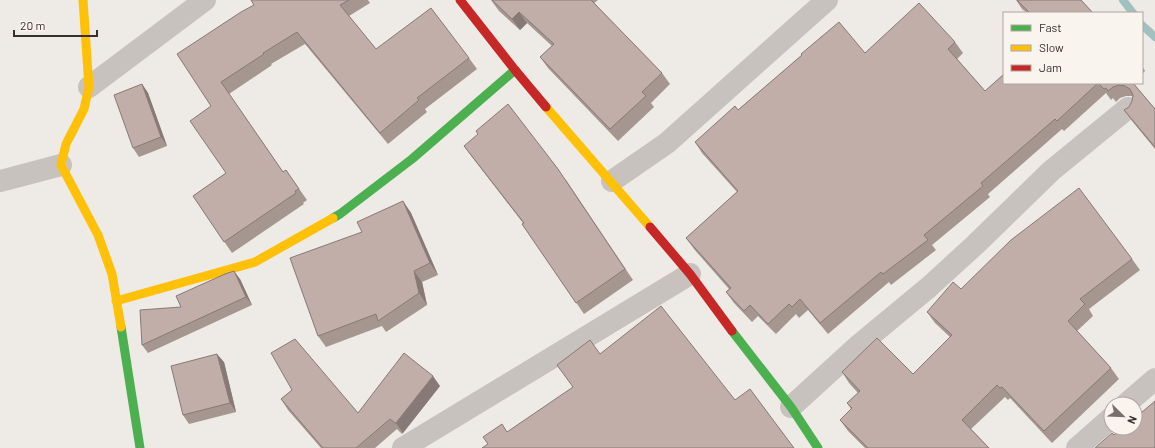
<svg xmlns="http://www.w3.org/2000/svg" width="1155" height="448" font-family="Barlow,sans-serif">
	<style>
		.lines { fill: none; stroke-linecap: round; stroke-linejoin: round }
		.stream { stroke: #a2c0bf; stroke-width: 8 }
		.street { stroke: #c8c2be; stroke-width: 22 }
		.fast { stroke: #4caf50; stroke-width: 9 }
		.slow { stroke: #ffc107; stroke-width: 9 }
		.jam { stroke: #c62828; stroke-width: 9 }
		.wall { fill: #a69690 }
		.shaded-wall { fill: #877a76 }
		.building { fill: #c1aea8; stroke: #877a76 }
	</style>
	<rect width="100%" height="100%" fill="#eeeae6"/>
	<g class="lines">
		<path class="stream" d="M1123,0L1133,13
			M1142,25L1155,37"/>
		<path class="street" d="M89,87L205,0
			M0,181L61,165
			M612,181L667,143L827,0
			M1126,404L1155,379
			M791,407L859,345L929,287L976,244L1051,171L1128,108
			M403,448L690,274
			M1077,448L1111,418"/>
		<path class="fast" d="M333,218L340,214L412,159L515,70
			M121,327L140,448
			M732,331L791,407L818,448"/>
		<path class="slow" d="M83,0L89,87L84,109L66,144L61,165L98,235L112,274L121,327
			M546,107L650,227
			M116,301L255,262L333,218"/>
		<path class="jam" d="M460,0L515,70L546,107
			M650,227L690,274L732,331"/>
	</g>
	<path class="wall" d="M251,0H368L370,3L349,16L376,49L469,58L477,69L425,109L427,112L388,144L305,44L271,64L272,65L229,94L283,172L286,170L307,200L303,203L304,204L232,253L193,196L226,173L211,106L254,5Z
		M491,0H598L594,3L662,73L670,84L651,103L654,107L618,141L548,68L540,57L552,46L527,23L520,30L499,11Z
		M1016,0H1081L1093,13H1027L1022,9Z
		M955,42L963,53L957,59L985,91L1004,74L1133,83L1155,109V149L1132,121L1124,110L1129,107L1132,101L1133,96H1126L1120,98L1116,102L1113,98L1111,100L1106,93L1064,131L1062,129L988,194L990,197L932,245L936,250L891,285L889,282L828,334L808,310L799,318L796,314L776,334L758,316L752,322L734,303L726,292L729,289L694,249L686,238L737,192L702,153L695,142L738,110L802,55L865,53Z
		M1142,66L1145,71L1142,74Z
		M142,84L148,93L167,146L139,157L133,148Z
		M464,146L566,180L633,280L584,314L522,224L523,223L472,157Z
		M403,201L411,213L438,275L422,282L427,305L386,332L382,326L326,347L318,336L362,232Z
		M1132,259L1140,270L1089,309L1093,316L1077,331L1111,368L1119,379L1052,443L1010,398L1008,400L1005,397L971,429L989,448H865L848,431L840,420L851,409L847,403L858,393L849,383L842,372L913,374L950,337L935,323L927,312L961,289Z
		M240,279L252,305L148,353L142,345L181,307Z
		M224,362L236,412L189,424L183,415Z
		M440,386L403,433L402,434L397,429L375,448H321L288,410L281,399L292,390L358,413Z"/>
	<path class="shaded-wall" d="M519,12L527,23L520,30L512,19Z
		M142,84L148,93L167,146L161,137Z
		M403,201L411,213L438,275L430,263Z
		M234,271L240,279L252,305L246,297Z
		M414,271L422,282L427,305L419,293Z
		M217,354L224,362L236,412L230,403Z
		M433,376L440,386L403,433L396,423Z"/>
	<path class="building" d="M251,0H349L340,5L376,49L431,8L469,58L417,98L419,100L380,133L297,32L263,53L264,54L221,82L283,172L286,170L299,189L295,191L296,193L224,242L193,196L226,173L190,121L211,106L177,54L241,12L254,5Z
		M492,0H591L662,73L642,92L646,96L610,129L540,57L554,44L519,12L512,19Z
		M1017,0H1081L1093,13H1030Z
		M919,3L955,42L948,49L985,91L1004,74V83H1098L1057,121L1055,119L981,183L983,186L924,235L928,240L883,274L881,272L820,323L800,299L792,307L789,304L768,324L750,305L744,311L726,292L731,288L686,238L738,191L695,142L735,106L738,110L802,55L801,54L839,22L865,53Z
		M1098,83H1133L1155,109V147L1124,110L1129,107L1132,101L1133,95L1130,89L1125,86L1119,85L1113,87L1108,91L1106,88L1104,89Z
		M142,84L161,137L133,148L114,95Z
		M508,104L558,169L625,269L576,303L522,224L524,223L464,146L478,134L476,131Z
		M1079,188L1132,259L1080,299L1085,304L1068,321L1111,368L1044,431L1002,387L1000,388L997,385L962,420L989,448H868L840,420L852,408L847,403L860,391L842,372L877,338L913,374L952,335L927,312L953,282L961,289L1011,240Z
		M403,201L430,263L414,271L419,293L378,321L376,314L318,336L290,258L362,232L357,222Z
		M234,271L246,297L142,345L140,310L181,307L176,296L225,274Z
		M661,306L735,400L750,389L794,448H482L488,444L483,437L502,424L507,432L573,387L557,365L590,340L600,354Z
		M295,339L358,413L404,353L433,376L396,423H395L390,419L356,448H323L281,399L292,390L271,353Z
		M217,354L230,403L183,415L171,366Z
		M1155,401V448H1095L1112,433L1114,435L1122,428H1135V418Z"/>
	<rect x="1003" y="12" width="140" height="72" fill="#faf4ee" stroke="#ada5a0"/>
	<rect x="1011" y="25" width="20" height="6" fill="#4caf50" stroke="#ada5a0"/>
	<text x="1039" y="32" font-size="12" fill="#392f2c">Fast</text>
	<rect x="1011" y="45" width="20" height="6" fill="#ffc107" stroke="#ada5a0"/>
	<text x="1039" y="52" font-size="12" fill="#392f2c">Slow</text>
	<rect x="1011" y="65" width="20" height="6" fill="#c62828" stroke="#ada5a0"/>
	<text x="1039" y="72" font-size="12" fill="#392f2c">Jam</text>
	<g transform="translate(1123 416) rotate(113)"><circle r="19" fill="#faf4ee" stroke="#ada5a0"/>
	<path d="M0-3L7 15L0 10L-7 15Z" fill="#78706d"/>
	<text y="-6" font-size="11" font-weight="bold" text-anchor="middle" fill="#392f2c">N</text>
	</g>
	<path d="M14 30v6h83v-6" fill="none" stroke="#392f2c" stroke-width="2"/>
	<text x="20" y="30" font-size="12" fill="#392f2c" stroke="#faf4ee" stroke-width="3" paint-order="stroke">20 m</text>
</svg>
